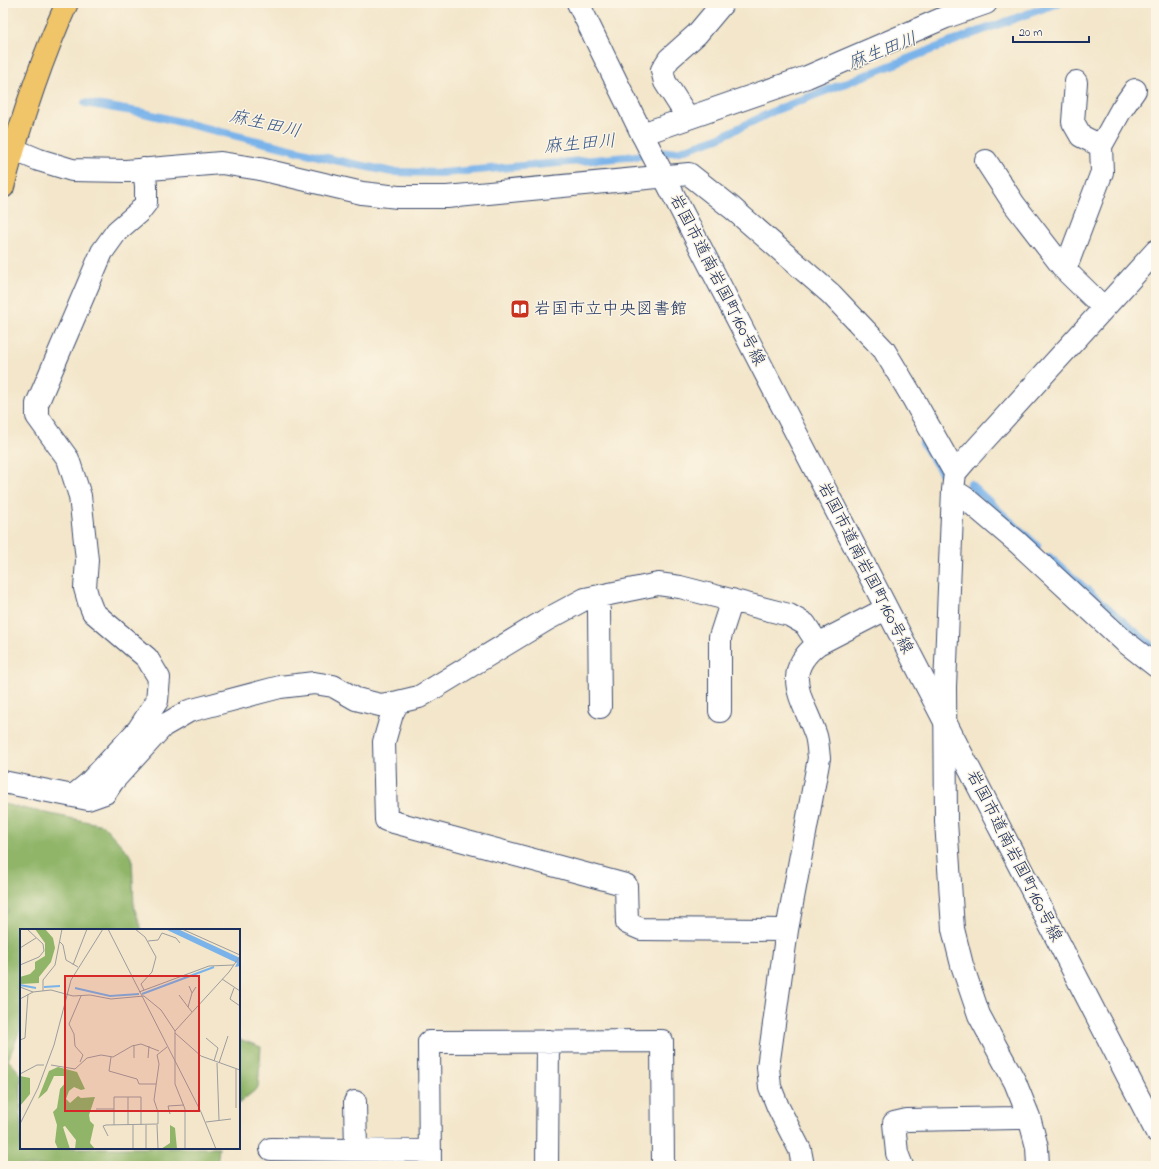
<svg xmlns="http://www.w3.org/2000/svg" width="1159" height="1169" font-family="'Indie Flower','Klee One',sans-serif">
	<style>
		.forest { fill: #90b569; stroke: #567264 }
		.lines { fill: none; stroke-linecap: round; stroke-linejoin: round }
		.stream { stroke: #79b3ea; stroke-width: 8 }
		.minor-casing { stroke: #3b4a6e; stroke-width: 24 }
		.tertiary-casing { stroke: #3b4a6e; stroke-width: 24 }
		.trunk-casing { stroke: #3b4a6e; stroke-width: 24 }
		.minor { stroke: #fff; stroke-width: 22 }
		.tertiary { stroke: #fff; stroke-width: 22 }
		.trunk { stroke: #f0c469; stroke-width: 22 }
		.labels { text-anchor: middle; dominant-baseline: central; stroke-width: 3; stroke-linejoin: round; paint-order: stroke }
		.street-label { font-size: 17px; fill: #1b2f5e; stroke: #fcf5e5 }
		.poi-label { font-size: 17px; fill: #1b2f5e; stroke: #fcf5e5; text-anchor: start }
		.water-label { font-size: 18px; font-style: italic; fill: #375788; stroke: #fcf5e5 }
		.inset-river { fill: none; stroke: #79b3ea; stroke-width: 2 }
		.inset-road { fill: none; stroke: #9d9d9f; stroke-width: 1 }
		.view { fill: #d62828; fill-opacity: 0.15; stroke: #d62828; stroke-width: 2 }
		.inset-edge { fill: none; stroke: #1b2f5e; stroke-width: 2 }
	</style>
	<rect width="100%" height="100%" fill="#fcf5e5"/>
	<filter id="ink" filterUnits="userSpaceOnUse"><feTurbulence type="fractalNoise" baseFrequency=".025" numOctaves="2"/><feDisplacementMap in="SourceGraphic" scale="8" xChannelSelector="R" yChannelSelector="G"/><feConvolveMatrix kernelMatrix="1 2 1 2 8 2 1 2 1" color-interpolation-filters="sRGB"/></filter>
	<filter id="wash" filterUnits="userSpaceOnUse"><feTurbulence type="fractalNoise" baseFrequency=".012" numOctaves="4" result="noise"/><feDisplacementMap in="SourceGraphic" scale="16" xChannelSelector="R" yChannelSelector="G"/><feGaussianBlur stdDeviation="0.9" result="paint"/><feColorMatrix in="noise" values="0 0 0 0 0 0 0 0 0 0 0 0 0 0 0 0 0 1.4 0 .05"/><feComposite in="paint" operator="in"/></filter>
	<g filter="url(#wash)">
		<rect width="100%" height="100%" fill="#f3e6ca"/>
		<path class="forest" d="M3,804L103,825L132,857L134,907L142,930H21V1028L8,1060L21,1074V1148H219L217,1166H3V918L8,911L3,896Z
			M239,1039L261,1047L258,1088L239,1103Z"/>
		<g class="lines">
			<path class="stream" d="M85,103L144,113L335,160L392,172L443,173L627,157L680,151L718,138L776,110L972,34L1058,3
				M923,443L943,474
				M970,484L1037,546
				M1049,557L1156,650"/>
		</g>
	</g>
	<g filter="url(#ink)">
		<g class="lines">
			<defs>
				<path id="minor" d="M1076,82L1073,122L1081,136L1101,146L1121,110L1135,90
					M688,118L665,82L662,70L669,59L697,34L723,3
					M642,134L807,77L946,17L986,3
					M3,145L39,160L72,170L126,171L221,163L260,169L362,193L398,197H447L689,174L732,208L831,294L884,350L910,393L955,473
					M1101,146L1102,172L1065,270L1104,308
					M986,161L1014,204L1065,270
					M953,490L964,497L1017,542L1124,641L1156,666
					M597,597L599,611L600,707
					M398,702L392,714L384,742L386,820L626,885L627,923L641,929L787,930
					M720,711V637L732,600
					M3,782L88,799L105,793L113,781L163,726L189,711L280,687L314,683L333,686L356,699L380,705L398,702L419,697L546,620L585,599L658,584L680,587L789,615L805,624L818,644
					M73,796L89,783L138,730L157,701L159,678L147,658L93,612L89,602L85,588L87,560L80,496L68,459L37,416V404L102,252L117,231L139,212L146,203V186L144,169
					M355,1102L356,1150
					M271,1149L430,1151
					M430,1166L429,1042L662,1041L663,1166
					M547,1166L548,1041
					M803,1166L800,1150L778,1107L770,1087L768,1067L787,930L819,758C818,751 818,743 816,736C804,700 779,674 818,644L886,609
					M902,1166L897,1153L894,1123L907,1120L1017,1118L1029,1117
					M1038,1166L1037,1147L1029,1117L1015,1082L979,1015L962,965L953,929L946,821L945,687L953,490L955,473L966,460L1156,251"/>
				<path id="tertiary" d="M578,3L642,134L1156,1131"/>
				<path id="trunk" d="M3,187C20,124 40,62 67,3"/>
			</defs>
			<use href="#minor" class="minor-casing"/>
			<use href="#tertiary" class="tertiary-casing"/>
			<use href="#trunk" class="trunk-casing"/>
			<use href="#minor" class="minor"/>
			<use href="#tertiary" class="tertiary"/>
			<use href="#trunk" class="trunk"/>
		</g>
	</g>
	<defs>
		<symbol id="library-square" viewBox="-11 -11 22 22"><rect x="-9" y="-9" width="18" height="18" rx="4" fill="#c8321e" stroke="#fcf5e5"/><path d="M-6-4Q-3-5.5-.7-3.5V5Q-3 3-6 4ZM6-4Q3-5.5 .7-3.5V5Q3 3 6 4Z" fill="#fff"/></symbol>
	</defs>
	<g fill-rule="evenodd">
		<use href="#library-square" x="509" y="298" width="22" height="22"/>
	</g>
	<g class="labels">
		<g class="street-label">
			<text transform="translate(717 280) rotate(63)">岩国市道南岩国町160号線</text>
			<text transform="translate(865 568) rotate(63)">岩国市道南岩国町160号線</text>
			<text transform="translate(1014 856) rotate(63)">岩国市道南岩国町160号線</text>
		</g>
		<g class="poi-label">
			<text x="534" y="309">岩国市立中央図書館</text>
		</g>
		<g class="water-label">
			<text transform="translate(883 52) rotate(-21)">麻生田川</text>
			<text transform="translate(265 125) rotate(13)">麻生田川</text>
			<text transform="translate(580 145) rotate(-5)">麻生田川</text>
		</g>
	</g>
	<g transform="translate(20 929)">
		<rect width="220" height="220" fill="#f3e6ca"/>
		<path d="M15,0H25L33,9L35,19L31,33L19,48V54L0,55V48L10,45L15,40V33L25,27V14ZM38,138L57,143L65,160L61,161L54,158L49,162L46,170L50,174L58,167L61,169L75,168L69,186L70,192L74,196L70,214L75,220H55L56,211L45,197L43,198L50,220H38L35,213L37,196L33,183L37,179L40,160L46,153L44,147H34L27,162L18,170L29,142ZM0,147L10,149V165L0,177ZM150,196L155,199L157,220H141L150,214Z" fill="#90b569"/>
		<path d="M145,0H158L220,29V37L215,38L217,34Z" fill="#79b3ea"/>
		<path class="inset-river" d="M0,56L16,59M24,58L40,57M55,59L90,67L119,65M122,65L194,38"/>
		<path class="inset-road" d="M88,0L181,183L196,220M115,0L125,8L136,28L132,43L121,55L124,61M162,0L220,26M128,12L138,11L142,4L156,9L160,14M40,13L43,16L46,31L58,38M0,19L16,9M0,36L19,28L24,22L23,15L7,0M53,36L67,0M202,50L220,62M169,57L172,64L176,58M0,58L13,63M214,59L210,70L220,77M23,62V51L35,36L42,0M119,63L189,37L214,36M172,64L168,78L172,83M159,66L168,78M0,70L13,63L31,61L53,67L70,66L91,70L124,67L141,81L155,102V155L165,180V220M155,102L209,43L220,27M155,104L181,127L220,141M186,109L198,119L194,132M0,111L5,109L8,65M114,116V129M91,128L89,142L117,150L119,155H136M128,129L129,117M60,133L63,126L55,117L54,105L49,95L61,67M197,134L199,191M199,134L208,107M31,136L55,140L67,129L81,126L93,128L112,117L121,115L139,122M216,140V179M0,145L17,136H24M76,180H94M150,185L148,177L164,176M186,193L211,190M0,195L18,159L34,116L51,51L83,0M94,196V168H121V196M108,196V168M126,196V220M137,196L138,219M88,207L83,197L86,196L138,195V183L134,171L139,135L137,126L147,118M113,220V196"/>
		<path class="view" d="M45,47H179V182H45Z"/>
		<rect width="220" height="220" class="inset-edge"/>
	</g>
	<rect width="1159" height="1169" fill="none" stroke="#fcf5e5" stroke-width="16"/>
	<path d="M1013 36v6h76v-6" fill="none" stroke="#1b2f5e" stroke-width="2"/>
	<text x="1019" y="36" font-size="12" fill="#1b2f5e" stroke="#fcf5e5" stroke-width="3" paint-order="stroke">20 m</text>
</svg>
